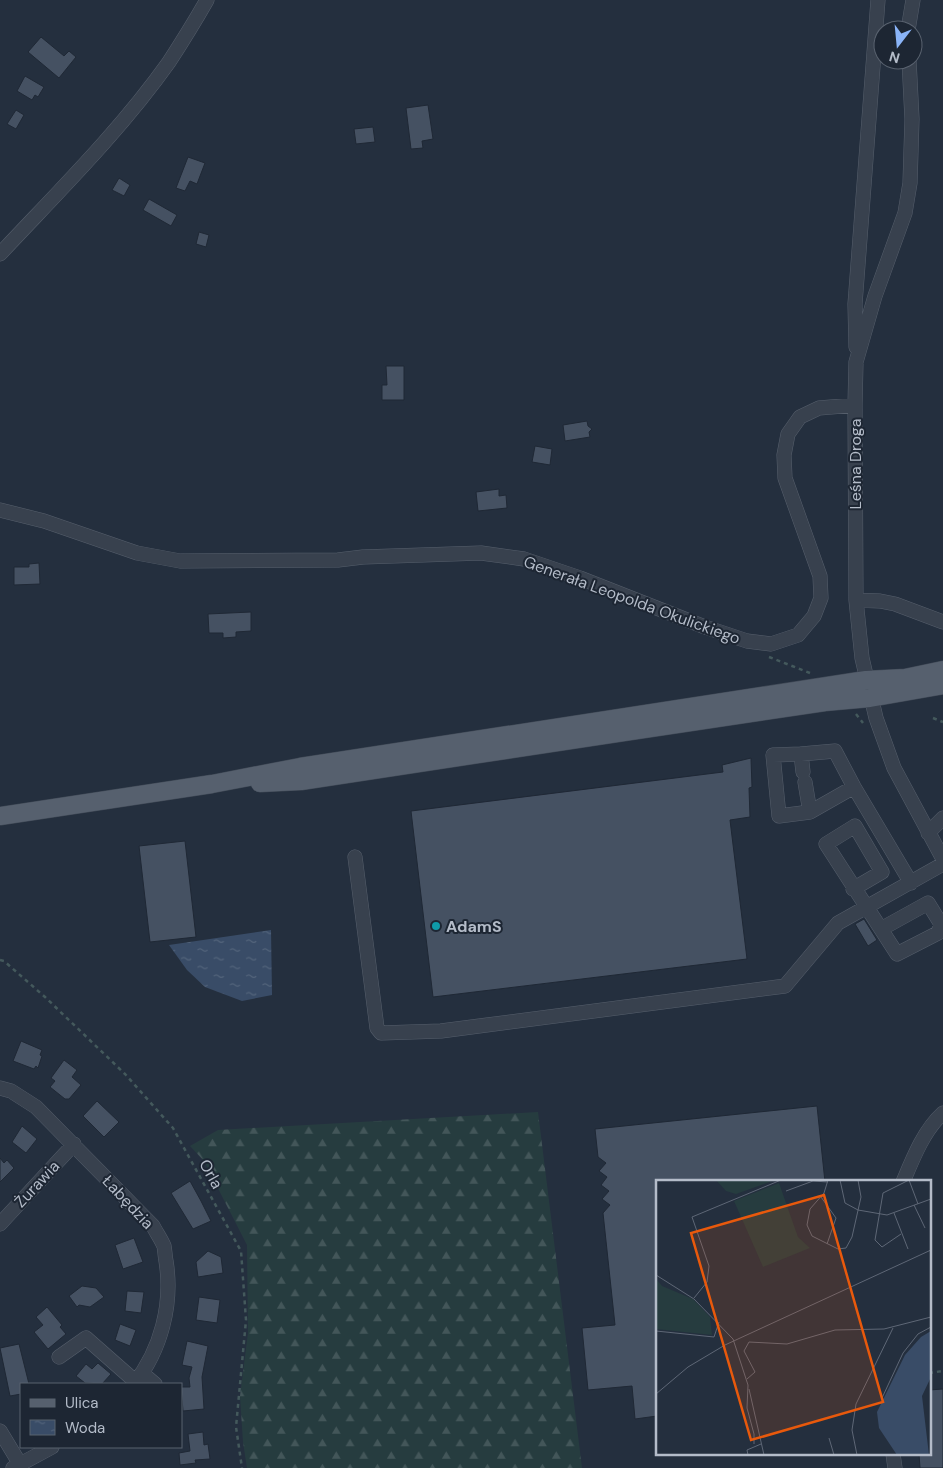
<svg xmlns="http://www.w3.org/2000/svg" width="943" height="1468" font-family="'DM Sans',sans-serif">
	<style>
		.forest { fill: url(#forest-firs) }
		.water { fill: url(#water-ripples) }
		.building { fill: #455162; stroke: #1f2835 }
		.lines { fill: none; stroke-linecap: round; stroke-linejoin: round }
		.minor-casing { stroke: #565f6c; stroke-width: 15 }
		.major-casing { stroke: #414a57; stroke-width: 19 }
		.path { stroke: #44595c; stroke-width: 2.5; stroke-dasharray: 4 4; stroke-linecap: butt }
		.minor { stroke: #38414e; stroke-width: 14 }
		.major { stroke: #56606e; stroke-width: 18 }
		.culture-dot { fill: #0f9aa8; stroke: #1d2633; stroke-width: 2 }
		.labels { text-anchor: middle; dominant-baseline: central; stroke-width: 4; stroke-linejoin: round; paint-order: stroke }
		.street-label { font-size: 16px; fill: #b4bcc9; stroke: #1d2633 }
		.poi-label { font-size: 16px; font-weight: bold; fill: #b4bcc9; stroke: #1d2633; text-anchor: start }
		.inset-road { fill: none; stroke: #5e6776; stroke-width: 1 }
		.view { fill: #e8590c; fill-opacity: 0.15; stroke: #e8590c; stroke-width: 2.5 }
		.inset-edge { fill: none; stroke: #b4bcc9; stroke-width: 2.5 }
	</style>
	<defs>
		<pattern id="forest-firs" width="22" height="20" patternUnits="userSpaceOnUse" patternTransform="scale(1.25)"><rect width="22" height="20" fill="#263c3f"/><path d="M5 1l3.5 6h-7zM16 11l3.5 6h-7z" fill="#435659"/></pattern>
		<pattern id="water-ripples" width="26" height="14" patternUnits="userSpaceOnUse" patternTransform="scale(1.25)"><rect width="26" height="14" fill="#394c67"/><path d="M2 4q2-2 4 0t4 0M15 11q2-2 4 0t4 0" fill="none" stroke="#53647b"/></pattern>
	</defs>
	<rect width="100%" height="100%" fill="#242f3e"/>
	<path class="forest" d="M538,1112L582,1468H247L243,1442L240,1396L248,1333L247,1245L204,1161L190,1146L218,1130Z"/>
	<path class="water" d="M271,930L272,995L242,1001L205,987L187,970L169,945Z"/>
	<path class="building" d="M41,37L64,56L69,51L76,57L59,78L28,52Z
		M25,76L44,87L38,97L35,95L32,100L17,91Z
		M428,105L433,139L422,141L423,148L411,149L406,108Z
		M16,110L24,115L16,129L7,124Z
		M373,127L375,142L356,144L354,129Z
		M188,157L205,163L197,184L190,181L185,191L176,188Z
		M119,178L130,185L124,196L112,190Z
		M149,199L177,215L171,226L143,210Z
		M199,232L209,235L206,247L196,244Z
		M386,366H404V400H382V385H387Z
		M587,421L588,426L592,429L589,432L590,437L565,441L563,425Z
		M535,446L552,449L550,465L532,462Z
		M499,489V496L506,495L507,508L478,511L476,492Z
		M39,563L40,584L14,585V567H29V564Z
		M251,612V631L236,632V637L223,638V633H209L208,614Z
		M751,758L752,787L749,788L750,817L730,820L747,959L433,997L411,811L723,772L722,765Z
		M185,841L196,937L150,942L139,846Z
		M864,919L877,940L868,946L855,924Z
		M21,1041L42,1050L40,1055L42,1056L38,1068L36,1066L34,1069L13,1061Z
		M64,1060L77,1070L72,1077L81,1085L69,1099H65L50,1087L55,1081L51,1078Z
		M97,1101L119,1122L104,1137L83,1116Z
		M817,1106L825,1182H657V1416L635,1419L632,1386L588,1390L582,1328L615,1325L603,1213L610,1205L602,1199L609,1191L601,1185L607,1177L599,1171L606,1163L598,1157L595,1129Z
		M22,1126L37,1139L26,1153L12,1142Z
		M0,1158L4,1163L7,1160L14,1168L0,1182Z
		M190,1181L201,1201L211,1221L193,1229L171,1193Z
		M134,1238L143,1262L123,1269L115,1245Z
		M208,1251L221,1257L223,1273L198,1277L196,1262Z
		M82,1286L96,1288L104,1297L90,1307L79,1305L77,1307L69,1296Z
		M127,1291L144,1292L141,1313L125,1311Z
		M199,1297L220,1300L217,1323L196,1320Z
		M47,1307L62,1325L60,1327L66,1334L48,1349L34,1332L43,1325L36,1317Z
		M120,1324L136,1330L130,1346L115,1340Z
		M187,1341L208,1346L202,1377L204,1409L183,1411L181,1387H190L189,1378L192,1367L182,1365Z
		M19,1344L29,1384H21V1394L10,1396L0,1348Z
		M98,1363L111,1374L102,1384L85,1383L76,1376L86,1364L92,1369Z
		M943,1389V1468H920L919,1454H929V1390Z
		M203,1432L204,1445L208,1444L210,1459L195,1460L196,1463L180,1465L179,1453L190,1451L188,1434Z"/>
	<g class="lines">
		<defs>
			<path id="minor" d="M908,30L913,0
				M909,60L912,119L910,183L905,213L875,296L856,362L855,405L856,600L862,658L876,718L894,768L943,859
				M0,254C58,192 120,131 169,62C182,42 195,21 207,0
				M856,347L855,304L878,0
				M0,510L44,521L137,553L180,561L338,560L363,557L481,553L524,559L580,578L705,627L747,641L771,644L798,635L814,616L821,598L820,576L785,478L784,455L788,434L800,417L819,408L855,405
				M856,600L880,601L895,604L943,622
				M801,754L803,772
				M805,782L810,812
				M854,787L810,812L779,816L773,755L801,754L835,751L854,787L911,883
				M928,833L943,818
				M355,857L377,1028L381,1033L441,1031L785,986L838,923L943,864
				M853,889L882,872L855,826L826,844L897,954L938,933L941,924L928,903L881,929
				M0,1088L11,1091L36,1107L153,1226C156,1232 161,1239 164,1246C165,1251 165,1256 166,1261C173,1304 161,1350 134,1384
				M903,1182C913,1158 924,1130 943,1113
				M0,1224L74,1144
				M59,1357L86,1338L136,1382
				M142,1373L155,1384
				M0,1431L20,1464
				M893,1454L895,1468
				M13,1468L52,1447"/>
			<path id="major" d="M260,783L301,781L624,732L825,702L870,698L943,685
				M0,816L212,784L300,767L866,680L905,678L943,670"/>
		</defs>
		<use href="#minor" class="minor-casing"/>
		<use href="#major" class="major-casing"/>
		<path class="path" d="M769,657L810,673
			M856,714L863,723
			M933,718L943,722
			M0,960L4,961L45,997L125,1074L173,1128L241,1251L246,1320L236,1427L242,1468
			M929,1373L943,1371"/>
		<use href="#minor" class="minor"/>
		<use href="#major" class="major"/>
	</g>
	<circle class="culture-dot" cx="436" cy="926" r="5"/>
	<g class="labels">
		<g class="street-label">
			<text transform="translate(855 464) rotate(-90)">Leśna Droga</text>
			<text transform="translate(632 600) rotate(20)">Generała Leopolda Okulickiego</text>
			<text transform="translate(211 1174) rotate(61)">Orla</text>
			<text transform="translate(37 1184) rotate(-47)">Żurawia</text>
			<text transform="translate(128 1202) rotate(47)">Łabędzia</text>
		</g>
		<g class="poi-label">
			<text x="446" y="926">AdamS</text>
		</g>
	</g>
	<g transform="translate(656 1180)">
		<rect width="275" height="275" fill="#242f3e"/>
		<path d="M0,99L6,106L37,119L54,137L56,155L0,149Z" fill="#263c3f"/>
		<path d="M60,0H119L80,14L70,11ZM123,3L142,57L154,68L107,87L78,21Z" fill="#263c3f"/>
		<path d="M275,151V197L266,216L273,275H241L223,248L221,232L249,175L265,157Z" fill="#394c67"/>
		<path class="inset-road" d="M172,0L168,13L154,29L151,45L156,56L182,69L190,68L196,57L205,17L202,0M184,0L189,23L202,30L231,35L275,19M130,11L157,1L172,2M165,17L180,38L171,64M258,25L269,48M238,33L252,69M245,54L226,67L219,60L227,13L253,0L262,24M0,95L38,119L77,159L92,205L91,228L98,254V264M38,118L51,102L53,86L36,37L125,0M0,151L58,157L63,142M91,199L99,192L88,171L93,162L131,164L179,150L228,149L275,137M93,209L108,275M0,214L32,187L69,165L275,70M226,218L247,173L262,154L275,147M173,258L178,275M92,275L91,270L105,264M201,275L196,250L200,224L237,148"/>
		<path class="view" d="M168,15L227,222L95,260L35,53Z"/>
		<rect width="275" height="275" class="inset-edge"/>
	</g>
	<rect x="20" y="1383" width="162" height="65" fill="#1d2633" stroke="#59626f"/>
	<rect x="30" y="1399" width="25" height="8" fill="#56606e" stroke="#59626f"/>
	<text x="65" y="1408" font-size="15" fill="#b4bcc9">Ulica</text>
	<rect x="30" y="1420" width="25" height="15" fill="url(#water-ripples)" stroke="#59626f"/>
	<text x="65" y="1433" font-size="15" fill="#b4bcc9">Woda</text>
	<g transform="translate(898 45) rotate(196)"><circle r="24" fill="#1d2633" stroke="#59626f"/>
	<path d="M0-4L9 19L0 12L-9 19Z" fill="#8ab4f8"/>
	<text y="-8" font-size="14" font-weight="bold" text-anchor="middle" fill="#b4bcc9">N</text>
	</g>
</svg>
